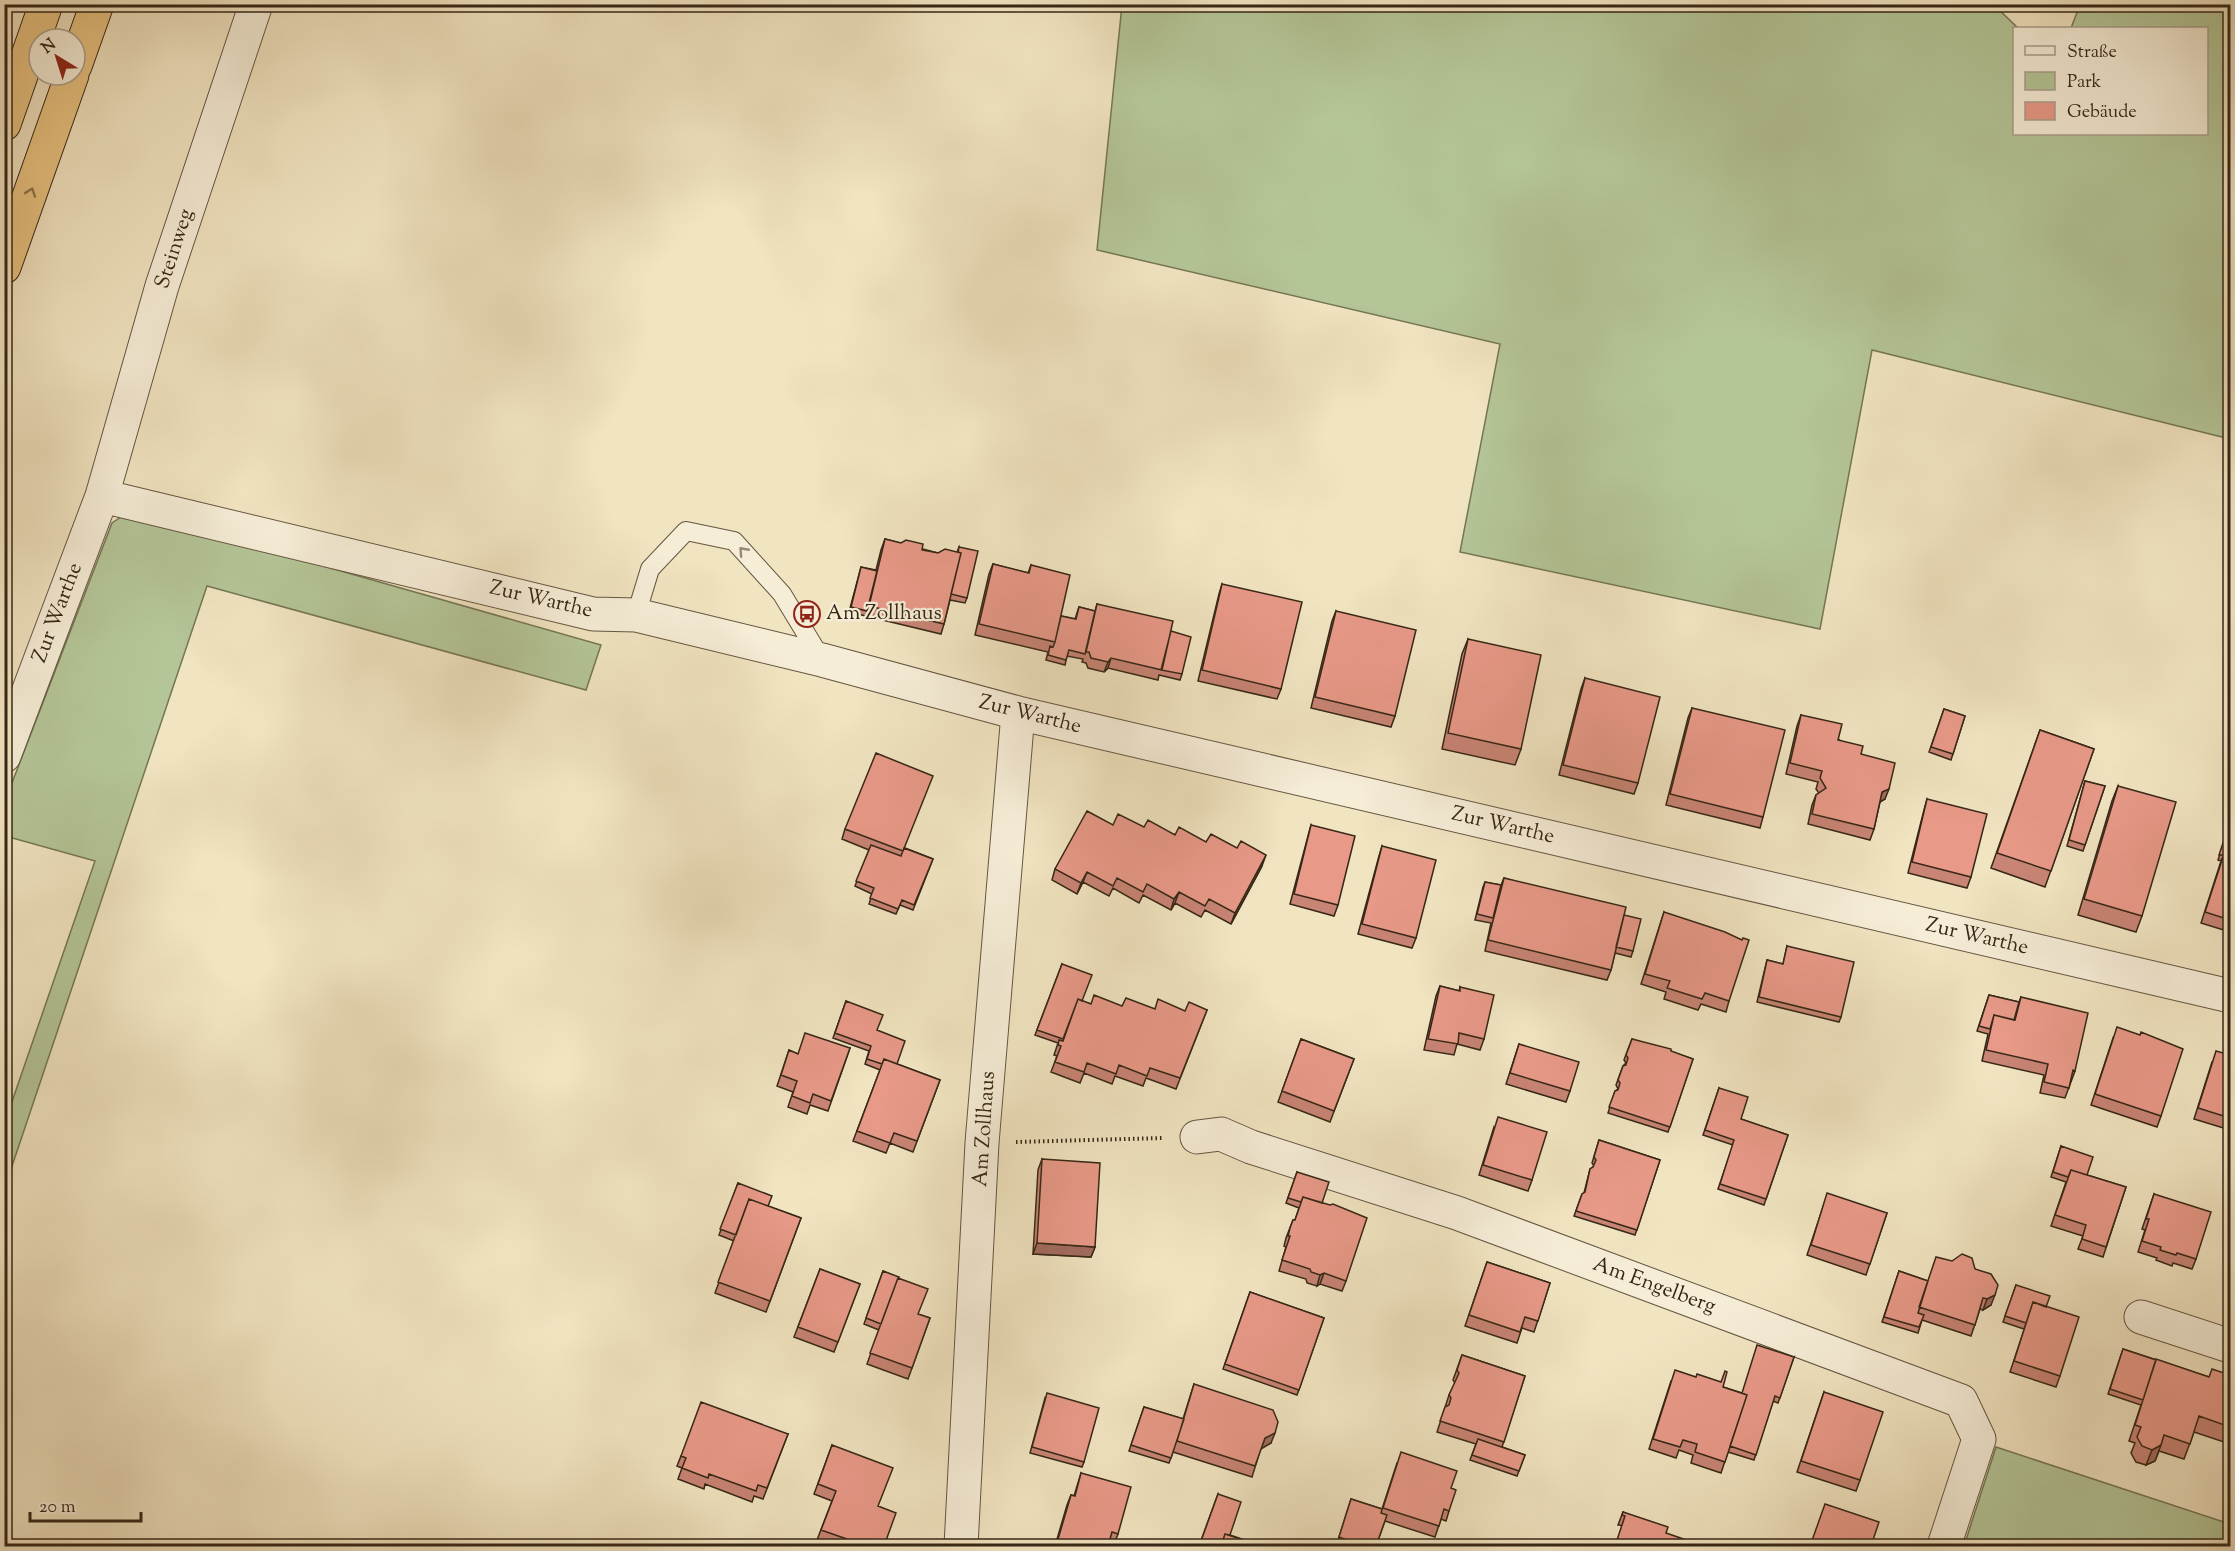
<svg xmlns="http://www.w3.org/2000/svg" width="2235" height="1551" font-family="'Sorts Mill Goudy',serif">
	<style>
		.green { fill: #b4c597; stroke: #757656; stroke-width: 1.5 }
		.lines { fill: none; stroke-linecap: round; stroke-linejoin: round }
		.service-casing { stroke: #655641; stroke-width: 20 }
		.minor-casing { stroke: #655641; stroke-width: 35 }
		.trunk-casing { stroke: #362716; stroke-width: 35 }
		.path { stroke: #362716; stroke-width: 4; stroke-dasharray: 1.5 3; stroke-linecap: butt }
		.service { stroke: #f6edd7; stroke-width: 18 }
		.minor { stroke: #f6edd7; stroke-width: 33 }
		.trunk { stroke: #e8c280; stroke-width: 33 }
		.wall { fill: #c88475; stroke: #362716; stroke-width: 1.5 }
		.shaded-wall { fill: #a26b5f; stroke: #362716; stroke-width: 1.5 }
		.building { fill: #e89988; stroke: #362716; stroke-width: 1.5 }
		.oneway { stroke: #8f744b }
		.oneway2 { stroke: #968a76 }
		.labels { text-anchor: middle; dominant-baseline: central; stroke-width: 4.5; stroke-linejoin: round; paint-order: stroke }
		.street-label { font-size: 21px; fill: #362716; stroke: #f6edd7 }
		.poi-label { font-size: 21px; fill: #362716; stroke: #f6edd7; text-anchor: start }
	</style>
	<rect width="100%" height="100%" fill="#f1e4c1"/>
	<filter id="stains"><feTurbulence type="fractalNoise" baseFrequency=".00333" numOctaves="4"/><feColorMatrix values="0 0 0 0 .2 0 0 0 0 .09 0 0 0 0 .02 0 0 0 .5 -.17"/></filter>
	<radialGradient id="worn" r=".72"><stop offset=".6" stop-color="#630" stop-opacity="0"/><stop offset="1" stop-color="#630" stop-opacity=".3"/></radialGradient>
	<path class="green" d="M1122,5H1994L2018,28H2014V134H2206V28H2071L2080,5H2230V439L1872,350L1820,629L1460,552L1500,344L1097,250Z
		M130,511L601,645L586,690L207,586L5,1187V1122L95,861L5,836V801L112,523Z
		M1996,1447L2230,1524V1546H1964Z"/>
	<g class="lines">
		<defs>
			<path id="service" d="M636,615L650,569L686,531L734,541L782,594L822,660"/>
			<path id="minor" d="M102,496L593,614L636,615L822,660L1018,713L2230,996
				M4,756L102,496L162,286L256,4
				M1197,1137L1221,1134L1251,1147L1457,1213L1961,1401L1979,1439L1944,1546
				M2141,1317L2230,1346
				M961,1546L982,1143L1018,713"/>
			<path id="trunk" d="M75,66L97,4
				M4,124L46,4
				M4,267L72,75"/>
		</defs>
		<use href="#service" class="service-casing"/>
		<use href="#minor" class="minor-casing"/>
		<use href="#trunk" class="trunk-casing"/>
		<path class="path" d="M1016,1142L1162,1138"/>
		<use href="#service" class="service"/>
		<use href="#minor" class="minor"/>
		<use href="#trunk" class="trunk"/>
	</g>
	<path class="wall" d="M885,539L938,553L957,552L959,547L967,598L965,603L950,600L944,624L941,634L849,612L861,567L876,570L881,550Z
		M993,564L1028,573L1031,565L1061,616L1075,619L1079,607L1095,611L1097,604L1171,631L1182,674L1180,680L1159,675L1158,680L1108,668L1104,672L1088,668L1086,663L1082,662L1083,659L1067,656L1065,665L1046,660L1048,652L975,635L989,574Z
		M1222,584L1281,689L1277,699L1198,681L1219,594Z
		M1336,611L1395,716L1391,727L1311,708L1332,621Z
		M1468,639L1521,749L1515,765L1442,749L1462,654Z
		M1585,678L1638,783L1634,794L1559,775L1581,689Z
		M1692,708L1763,817L1760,828L1666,805L1688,718Z
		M1944,709L1965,716L1951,760L1929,752Z
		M1801,715L1861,754L1885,799L1880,802L1874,829L1870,840L1808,824L1812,805L1816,795L1819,793L1816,789L1818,782L1786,774L1797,726Z
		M2040,730L2094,749L2045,887L1991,868Z
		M2085,781L2105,786L2083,851L2067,846Z
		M2118,786L2142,916L2136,932L2078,915L2112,801Z
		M1927,799L1971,877L1967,888L1908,873L1924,810Z
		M1113,825L1144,827L1206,842L1262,866L1231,924L1205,910L1201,917L1175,903L1171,910L1143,895L1139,903L1113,888L1109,896L1083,882L1077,894L1052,880L1055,869Z
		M1311,825L1338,905L1334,916L1290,904L1308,836Z
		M2229,825H2230V932L2201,923L2222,858L2221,861L2218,860Z
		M845,829L905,848L933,859L913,910L900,905L896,914L869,904L872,894L855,886L869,850L842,839Z
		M1382,846L1416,938L1412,948L1358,934L1379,856Z
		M1504,878L1624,915L1633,951L1631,957L1615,953L1611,970L1607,980L1485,951L1491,923L1475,920L1483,887L1485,882L1501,885Z
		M1664,912L1729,1001L1726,1012L1701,1004L1698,1010L1664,999L1666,992L1641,984Z
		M1787,946L1841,1017L1839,1022L1757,1002L1767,960L1783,964Z
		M1062,964L1082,1001L1091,1004L1185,1011L1207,1010L1176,1089L1146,1078L1143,1086L1115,1076L1112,1084L1084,1073L1080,1083L1051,1072L1057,1056L1054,1055L1058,1043L1035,1035Z
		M1440,986L1459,991L1460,987L1484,1039L1480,1050L1457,1044L1454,1055L1424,1050L1436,996Z
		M1989,995L2019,1002L2021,997L2075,1071L2065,1098L2040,1093L2044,1075L1982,1061L1988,1034L1977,1031Z
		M846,1001L877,1030L897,1064L940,1080L913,1152L890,1143L886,1153L853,1141L880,1070L865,1064L869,1051L833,1038Z
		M2113,1038L2161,1116L2157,1127L2091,1105Z
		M1301,1039L1354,1059L1330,1122L1278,1102Z
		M1632,1039L1693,1059L1668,1132L1608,1113L1615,1091L1618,1089L1616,1085L1623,1066L1626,1063L1624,1060Z
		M1519,1044L1570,1091L1566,1102L1506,1084Z
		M850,1048L828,1111L810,1105L807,1114L788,1107L793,1092L777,1086L789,1050L798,1054Z
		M2230,1055V1130L2194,1119L2212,1062Z
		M1719,1088L1741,1119L1788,1135L1764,1205L1718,1189L1733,1145L1703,1135Z
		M1494,1127L1532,1180L1528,1191L1479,1175Z
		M1599,1140L1660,1160L1635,1235L1574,1216L1582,1194L1584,1193L1590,1169L1594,1166L1592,1163Z
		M2061,1146L2087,1175L2126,1187L2103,1257L2078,1249L2083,1236L2051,1226L2066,1182L2051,1177Z
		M1042,1159L1095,1247L1091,1257L1033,1254L1038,1170Z
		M1297,1172L1322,1203L1346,1281L1342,1291L1320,1284L1317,1286L1307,1283L1306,1279L1279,1271L1286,1247L1284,1246L1286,1238L1293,1220H1295L1299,1208L1286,1203Z
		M738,1183L768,1206L801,1218L766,1312L715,1293L734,1241L719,1235Z
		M2154,1194L2196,1259L2192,1269L2173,1263L2172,1266L2156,1260L2157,1258L2138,1252L2145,1230L2142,1229Z
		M1824,1204L1887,1213L1866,1275L1807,1255Z
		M1487,1262L1550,1283L1534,1332L1522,1328L1517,1343L1465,1326Z
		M820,1269L860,1284L834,1352L794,1337Z
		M1975,1269L1991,1305L1983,1310L1980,1309L1971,1336L1922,1320L1918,1333L1882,1322L1899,1271L1928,1281Z
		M883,1271L899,1278L918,1314L930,1318L908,1379L867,1364L879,1330L864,1324Z
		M2016,1285L2046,1307L2060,1376L2056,1387L2010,1372L2026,1324L2024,1329L2003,1322Z
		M1250,1292L1324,1318L1297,1395L1223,1369Z
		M2123,1349L2209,1377L2230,1375V1444L2194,1432L2184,1459L2159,1451L2155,1461L2146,1465L2136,1462L2131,1453L2135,1443L2129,1441L2141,1405L2108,1394Z
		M1462,1355L1525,1376L1502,1447L1525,1455L1517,1476L1470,1460L1476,1444L1437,1432L1449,1395L1455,1383L1453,1380Z
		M1794,1357L1778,1403L1773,1401L1754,1460L1728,1452L1721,1473L1691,1463L1693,1455L1679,1450L1676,1458L1649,1449L1671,1381L1723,1387L1742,1393Z
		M1194,1384L1271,1443L1261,1448L1252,1477L1173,1452L1169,1463L1129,1451L1144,1407L1183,1419Z
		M1824,1392L1860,1480L1856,1491L1797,1472Z
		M1045,1398L1084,1462L1082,1467L1030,1453Z
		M788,1434L763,1499L754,1496L752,1502L705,1484L704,1489L678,1479L682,1468L677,1466L681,1456Z
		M832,1445L878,1506L884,1546H834L817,1540L832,1501L814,1494Z
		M1397,1463L1451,1488L1449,1511L1446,1521L1441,1519L1435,1537L1385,1521L1376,1546H1348L1337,1543L1351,1499L1382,1509Z
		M1081,1473L1118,1534L1114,1544L1109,1543L1108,1546H1055L1067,1505L1071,1495L1074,1496Z
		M1218,1494L1230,1535L1262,1546H1199Z
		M1623,1512L1666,1533L1618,1525Z"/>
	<path class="shaded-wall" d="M1111,658L1108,668L1104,672L1108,662Z
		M1889,789L1885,799L1878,803L1882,792Z
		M1266,855L1262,866L1231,924L1235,913Z
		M1087,872L1083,882L1077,894L1081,883Z
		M1179,892L1175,903L1171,910L1174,899Z
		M1037,1243L1095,1247L1091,1257L1033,1254Z
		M1324,1273L1320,1284L1317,1286L1320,1275Z
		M1995,1295L1991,1305L1983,1310L1987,1299Z
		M1275,1433L1271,1443L1261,1449L1265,1438Z
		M2161,1445L2155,1461L2146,1465L2152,1450Z"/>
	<path class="building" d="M885,539L901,543L906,540L923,544L922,550L938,553L945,549L961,553L944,624L869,606Z
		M959,547L978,551L967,598L951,594L961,553L958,552Z
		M993,564L1029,573L1031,565L1070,575L1055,642L979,624Z
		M861,567L877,571L867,611L851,607Z
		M1222,584L1302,602L1281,689L1202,670Z
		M1097,604L1173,621L1162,670L1111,658L1108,662L1091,658L1089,652H1086Z
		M1079,607L1095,611L1085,654L1069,650L1066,660L1048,655L1050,646L1053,647L1055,642L1061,616L1076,619Z
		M1336,611L1416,630L1395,716L1315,697Z
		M1171,631L1191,637L1182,674L1161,670Z
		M1468,639L1541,655L1521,749L1448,733Z
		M1585,678L1660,697L1638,783L1563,765Z
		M1692,708L1785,730L1763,817L1670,794Z
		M1944,709L1965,716L1953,754L1931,747Z
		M1801,715L1842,724L1838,740L1863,746L1861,754L1895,763L1889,789L1882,792L1874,829L1812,814L1816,795L1826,788L1820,778L1822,771L1790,763Z
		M2040,730L2094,749L2051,871L1997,853Z
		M876,753L933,776L903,851L845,829Z
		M2085,781L2105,786L2085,845L2069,840Z
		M2118,786L2176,802L2142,916L2084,899Z
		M1927,799L1987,814L1971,877L1912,862Z
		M1087,811L1113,825L1118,814L1144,827L1148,820L1175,835L1179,827L1206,842L1211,834L1237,848L1241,841L1266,855L1235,913L1209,899L1205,906L1179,892L1174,899L1147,884L1143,892L1117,878L1113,886L1087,872L1081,883L1055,869Z
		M1311,825L1355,836L1338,905L1294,894Z
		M2229,825H2230V849L2226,848L2223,855H2219Z
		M871,845L901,856L904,848L933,859L914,905L902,900L898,909L870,898L874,888L856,881Z
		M1382,846L1436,860L1416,938L1362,924Z
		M2226,848L2230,849V920L2205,912Z
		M1504,878L1626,907L1611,970L1488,940Z
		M1485,882L1501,885L1493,918L1477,914Z
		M1664,912L1725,932L1742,940L1743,938L1749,940L1729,1001L1705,993L1702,999L1667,988L1670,981L1645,974Z
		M1624,915L1641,919L1633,951L1616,947Z
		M1787,946L1854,962L1841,1017L1759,997L1767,960L1783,964Z
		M1062,964L1092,975L1082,1001L1078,999L1063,1039L1037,1030Z
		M1440,986L1460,991V987L1494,995L1484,1039L1459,1033L1458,1044L1428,1039Z
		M1094,995L1122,1006L1126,998L1155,1009L1158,999L1185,1011L1189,1002L1207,1010L1180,1078L1150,1068L1147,1076L1119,1065L1116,1074L1087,1063L1084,1072L1055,1062L1061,1046L1058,1045L1059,1040L1063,1041L1078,999L1091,1004Z
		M1989,995L2019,1002L2014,1020L1994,1015L1990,1029L1979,1026Z
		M2021,997L2088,1013L2075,1071L2073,1070L2069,1088L2044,1082L2048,1064L1986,1050L1994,1015L2015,1020Z
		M846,1001L883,1015L877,1030L905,1041L897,1064L884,1059L882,1064L867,1059L871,1046L835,1033Z
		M2117,1027L2140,1035L2141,1032L2183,1049L2161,1116L2095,1094Z
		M805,1033L850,1048L831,1101L813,1094L810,1103L792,1096L797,1081L781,1075L789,1050L798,1054Z
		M1301,1039L1354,1059L1334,1111L1282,1091Z
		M1632,1039L1671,1049V1051L1693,1059L1670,1127L1609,1107L1615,1091L1618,1090L1620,1083L1618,1080L1623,1066L1626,1065L1628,1058L1626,1055Z
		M1519,1044L1579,1062L1570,1091L1510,1073Z
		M2216,1051L2230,1055V1118L2198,1108Z
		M884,1059L940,1080L917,1141L894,1133L890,1143L857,1131Z
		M1719,1088L1748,1097L1741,1119L1788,1135L1766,1199L1720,1184L1734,1140L1705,1130Z
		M1498,1117L1547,1132L1532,1180L1483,1165Z
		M1599,1140L1660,1160L1637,1230L1576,1211L1582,1194L1585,1192L1590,1169L1593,1167L1596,1160L1594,1157Z
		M2061,1146L2093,1157L2087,1175L2071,1170L2068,1177L2053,1172Z
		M1042,1159L1100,1163L1095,1247L1037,1243Z
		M2071,1170L2126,1187L2106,1247L2082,1239L2086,1225L2055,1215Z
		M1297,1172L1329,1182L1322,1203L1303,1197L1301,1202L1288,1198Z
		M738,1183L772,1196L768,1206L749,1199L736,1235L720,1229Z
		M1827,1193L1887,1213L1870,1264L1811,1245Z
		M2154,1194L2211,1212L2196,1259L2177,1253L2176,1255L2160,1250L2161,1247L2142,1241L2149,1219H2146Z
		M1303,1197L1330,1205L1333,1204L1367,1218L1346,1281L1324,1273L1320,1275L1311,1272L1310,1269L1282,1260L1290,1236H1288L1290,1228L1293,1220H1295Z
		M749,1199L801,1218L770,1301L718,1282Z
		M1962,1254L1972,1258L1975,1269L1991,1274L1998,1285L1995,1295L1987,1299L1983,1298L1975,1325L1919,1307L1936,1257L1952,1261Z
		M1487,1262L1550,1283L1538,1321L1525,1317L1520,1332L1469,1315Z
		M820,1269L860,1284L838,1342L798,1327Z
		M883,1271L899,1277L898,1278L881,1324L866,1318Z
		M1899,1271L1928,1281L1918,1313L1924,1315L1919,1327L1884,1317Z
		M898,1278L928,1289L918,1314L930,1318L912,1368L870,1353Z
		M2016,1285L2050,1296L2046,1307L2033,1302L2026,1323L2005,1316Z
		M1250,1292L1324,1318L1299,1390L1225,1364Z
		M2033,1302L2079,1317L2060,1376L2014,1361Z
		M1757,1345L1794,1357L1780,1398L1775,1396L1756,1455L1730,1446L1747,1395L1742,1393Z
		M2123,1349L2156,1360L2143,1400L2110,1389Z
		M1462,1355L1525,1376L1504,1442L1440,1421L1445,1407L1449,1405L1451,1398L1449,1395L1459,1373L1457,1370Z
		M2156,1359L2209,1377L2212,1369L2230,1375V1427L2199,1416L2190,1444L2164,1435L2161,1445L2152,1450L2142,1446L2137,1437L2141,1427L2135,1425Z
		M1675,1370L1696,1377L1697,1374L1721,1382L1725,1371L1727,1372L1723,1387L1747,1395L1725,1462L1695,1452L1697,1444L1683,1440L1680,1447L1653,1439Z
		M1194,1384L1273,1410L1278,1422L1275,1433L1265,1438L1255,1466L1177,1441Z
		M1824,1392L1883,1412L1860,1480L1801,1461Z
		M1047,1393L1099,1408L1084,1462L1032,1447Z
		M701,1402L788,1434L767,1488L758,1485L756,1491L709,1474L708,1478L682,1468L686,1458L681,1456Z
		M1144,1407L1184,1419L1171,1458L1131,1445Z
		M1478,1439L1525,1455L1519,1471L1472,1455Z
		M832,1445L893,1468L878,1506L896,1513L884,1546H867L821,1530L836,1491L818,1484Z
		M1401,1452L1457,1471L1451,1488L1456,1490L1449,1511L1444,1509L1439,1526L1383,1508Z
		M1081,1473L1131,1487L1118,1534L1112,1532L1108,1546H1056L1071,1495L1075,1496Z
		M1218,1494L1241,1502L1230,1535L1225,1534L1221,1546H1216L1201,1541Z
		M1351,1499L1382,1509L1381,1513L1387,1515L1376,1546H1364L1339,1537Z
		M1825,1504L1879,1522L1872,1543L1867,1546H1810Z
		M1623,1512L1668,1527L1666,1533L1698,1544L1697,1546H1615L1625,1516L1622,1515Z
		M1225,1534L1262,1546H1221Z"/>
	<defs><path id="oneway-chevron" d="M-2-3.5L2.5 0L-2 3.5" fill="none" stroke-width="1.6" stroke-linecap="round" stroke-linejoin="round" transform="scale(1.5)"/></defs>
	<use class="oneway" href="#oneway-chevron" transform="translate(31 192) rotate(-71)"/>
	<use class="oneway2" href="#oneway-chevron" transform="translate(743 551) rotate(-132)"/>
	<defs>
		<symbol id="bus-ring" viewBox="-11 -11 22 22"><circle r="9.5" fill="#f6edd7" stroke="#8f2418" stroke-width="1.5"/><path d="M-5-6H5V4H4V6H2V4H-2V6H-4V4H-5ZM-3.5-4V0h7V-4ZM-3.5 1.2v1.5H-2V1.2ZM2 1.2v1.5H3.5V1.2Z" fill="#8f2418"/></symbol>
	</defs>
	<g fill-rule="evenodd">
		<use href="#bus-ring" x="792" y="599" width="30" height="30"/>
	</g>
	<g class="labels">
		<g class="street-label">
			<text transform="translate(175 249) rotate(-72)">Steinweg</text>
			<text transform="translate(541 600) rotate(13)">Zur Warthe</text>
			<text transform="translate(58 613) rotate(-69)">Zur Warthe</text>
			<text transform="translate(1030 715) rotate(14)">Zur Warthe</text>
			<text transform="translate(1503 826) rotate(13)">Zur Warthe</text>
			<text transform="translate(1977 937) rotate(13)">Zur Warthe</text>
			<text transform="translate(985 1129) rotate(-86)">Am Zollhaus</text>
			<text transform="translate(1654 1286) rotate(20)">Am Engelberg</text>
		</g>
		<g class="poi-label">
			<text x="826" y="614">Am Zollhaus</text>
		</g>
	</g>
	<rect width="2235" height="1551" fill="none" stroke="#f1e4c1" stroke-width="24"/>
	<rect x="6" y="6" width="2223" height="1539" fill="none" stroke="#362716" stroke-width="3"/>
	<rect x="12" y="12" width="2211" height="1527" fill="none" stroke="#362716" stroke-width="1.5"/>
	<rect x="2013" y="27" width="195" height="108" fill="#f6edd7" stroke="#a99e8a" stroke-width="1.5"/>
	<rect x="2025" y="46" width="30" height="9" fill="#f6edd7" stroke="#a99e8a" stroke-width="1.5"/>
	<text x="2067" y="57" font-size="18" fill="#362716">Straße</text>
	<rect x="2025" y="72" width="30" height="18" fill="#b4c597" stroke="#a99e8a" stroke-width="1.5"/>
	<text x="2067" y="87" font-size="18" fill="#362716">Park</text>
	<rect x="2025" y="102" width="30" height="18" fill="#e89988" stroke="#a99e8a" stroke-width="1.5"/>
	<text x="2067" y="117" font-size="18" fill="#362716">Gebäude</text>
	<g transform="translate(57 57) rotate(322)"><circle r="28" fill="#f6edd7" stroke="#a99e8a" stroke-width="1.5"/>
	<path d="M0-4.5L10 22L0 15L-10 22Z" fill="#8f2418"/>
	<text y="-9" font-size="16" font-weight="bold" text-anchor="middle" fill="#362716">N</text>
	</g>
	<path d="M30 1512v9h111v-9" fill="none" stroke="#362716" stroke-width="3"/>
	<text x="39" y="1512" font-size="18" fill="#362716" stroke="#f6edd7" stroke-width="4.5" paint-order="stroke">20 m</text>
	<rect width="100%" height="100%" filter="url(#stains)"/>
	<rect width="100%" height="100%" fill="url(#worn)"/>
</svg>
